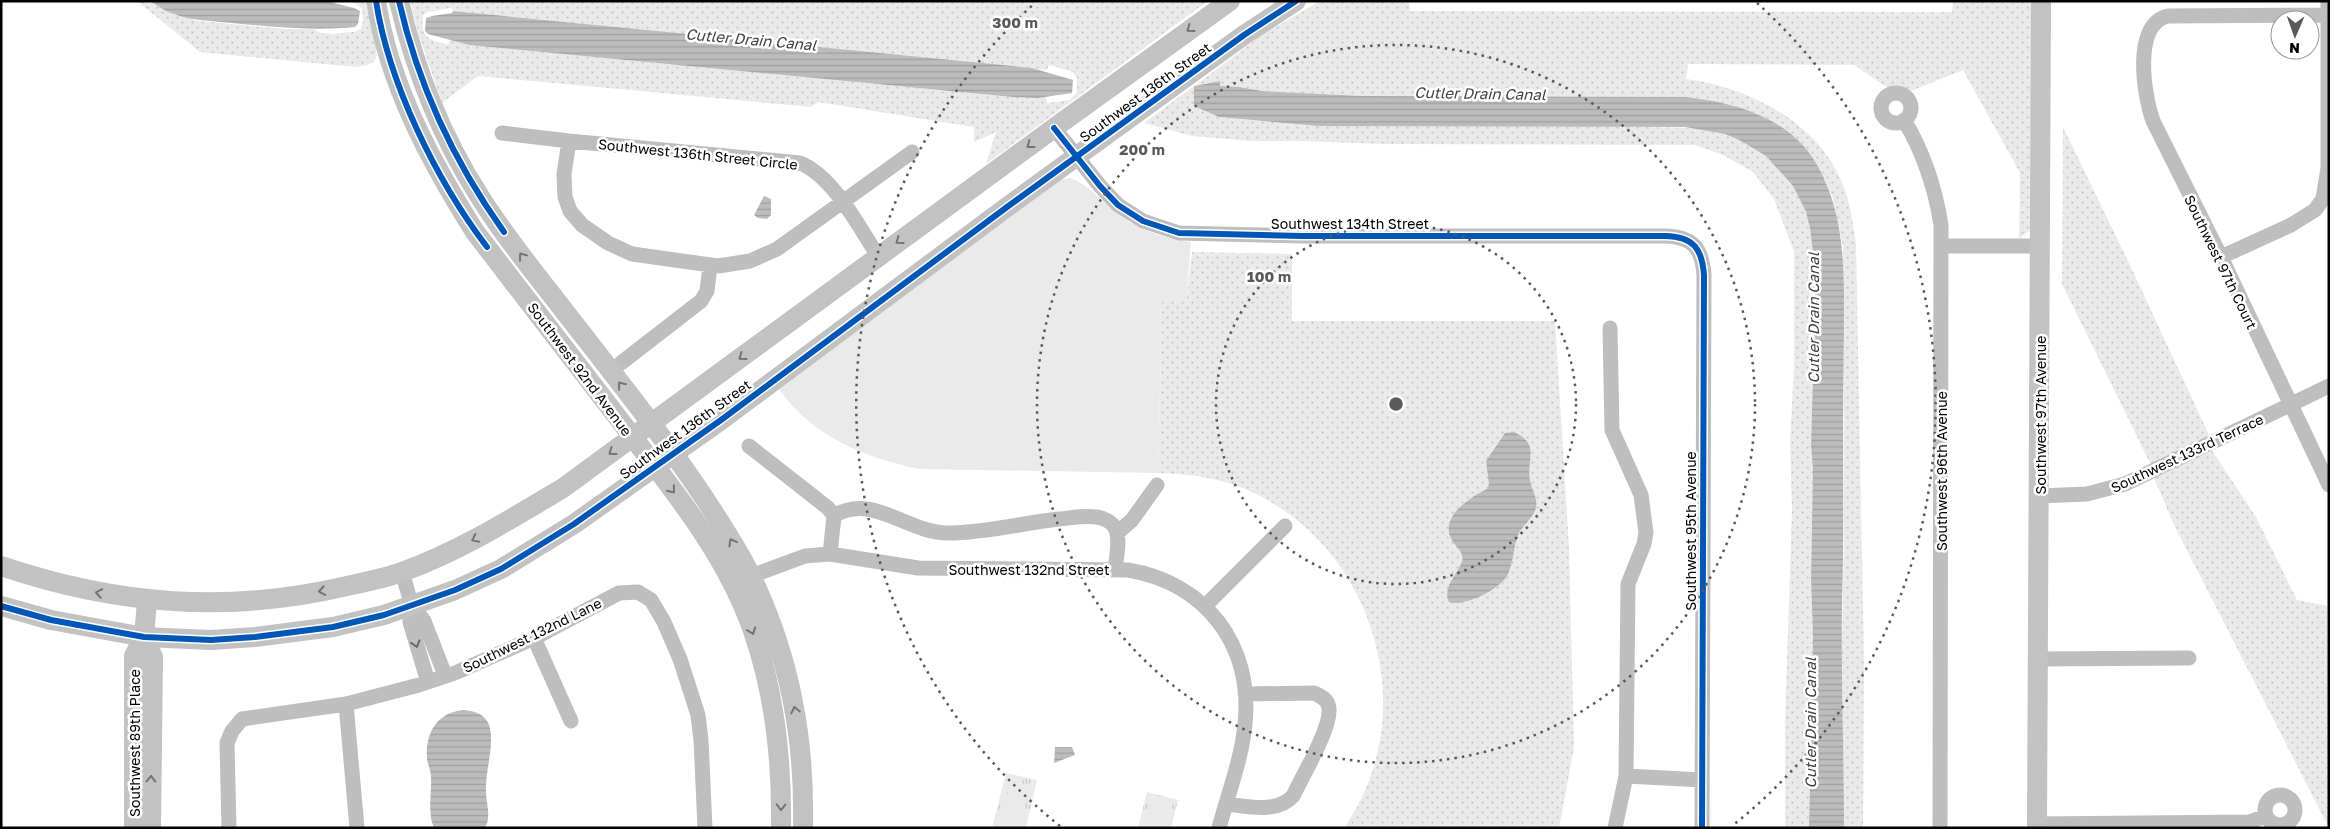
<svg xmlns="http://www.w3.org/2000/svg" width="2330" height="829" font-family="'Golos Text',sans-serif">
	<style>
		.grass { fill: url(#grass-dots); fill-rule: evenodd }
		.park { fill: url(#park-tufts) }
		.garden { fill: #eaeaea }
		.water { fill: url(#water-rules) }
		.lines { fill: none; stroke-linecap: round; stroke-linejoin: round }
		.street { stroke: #bebebe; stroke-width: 15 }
		.secondary { stroke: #c2c2c2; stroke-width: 20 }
		.cycleway-casing { stroke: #fff; stroke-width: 9 }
		.cycleway { stroke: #0057b8; stroke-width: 6 }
		.oneway { stroke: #747474 }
		.oneway2 { stroke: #686868 }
		.ring { fill: none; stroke: #595959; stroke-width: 2.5; stroke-dasharray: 2.5 5 }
		.labels { text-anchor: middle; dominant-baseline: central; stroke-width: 5; stroke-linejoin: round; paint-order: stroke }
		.street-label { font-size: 14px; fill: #000; stroke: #fff }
		.water-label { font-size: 15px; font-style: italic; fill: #414141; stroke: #fff }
		.centre { fill: #595959; stroke: #fff; stroke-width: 2.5 }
		.ring-label { font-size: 15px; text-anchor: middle; font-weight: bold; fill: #595959; stroke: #fff; stroke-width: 5; stroke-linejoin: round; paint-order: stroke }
	</style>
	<defs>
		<pattern id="grass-dots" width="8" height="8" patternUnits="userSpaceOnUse" patternTransform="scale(1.25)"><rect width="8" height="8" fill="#eaeaea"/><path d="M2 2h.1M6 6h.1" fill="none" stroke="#c7c7c7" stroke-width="1.8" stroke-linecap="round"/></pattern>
		<pattern id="park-tufts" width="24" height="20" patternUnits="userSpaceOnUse" patternTransform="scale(1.25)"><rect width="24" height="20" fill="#eaeaea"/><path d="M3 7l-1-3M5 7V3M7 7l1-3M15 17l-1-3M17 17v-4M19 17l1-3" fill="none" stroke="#c7c7c7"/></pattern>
		<pattern id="water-rules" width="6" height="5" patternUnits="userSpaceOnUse" patternTransform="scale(1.25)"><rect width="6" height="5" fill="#bcbcbc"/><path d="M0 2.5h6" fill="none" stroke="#a0a0a0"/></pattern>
	</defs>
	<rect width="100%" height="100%" fill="#fff"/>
	<path class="grass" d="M137,1H151L175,15L199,21L284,29H314L321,33L332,34L353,32L361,29L363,20L362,8L351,1H365C367,13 381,51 375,60C371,65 363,66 356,67L200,52Z
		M410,1H1208L986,164L996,132L974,142V127L818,102L811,107L478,76L442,103L418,32ZM451,8L453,11L1047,70L1049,65L1073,72L1077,78V92L1070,100L1047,103L1046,97H1013L469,45L450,40L448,45C427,38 421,40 423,15L428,12Z
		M1320,1H1409L1410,11L1952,12L1953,1H2032L2033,220L2029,231L2019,239L2020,173L1963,70L1911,91L1898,86L1888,88L1854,65L1688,64L1686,79C1749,87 1822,124 1844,188C1851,206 1853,225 1856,244L1864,665L1863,828H1844L1842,653L1844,536L1843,247L1833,198L1825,180L1685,97L1363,96L1262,91L1240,87L1220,86V81L1196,85L1260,36Z
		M1194,86V105L1196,107L1219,117L1318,126L1525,125L1698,128L1725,134L1741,141L1766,156L1793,186L1806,212L1810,228L1813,253L1814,338L1811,446L1813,468L1811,579L1813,637L1809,828H1785V725L1792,509L1790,442L1794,367V252L1774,199L1753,172L1723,155L1695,145L1386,144L1305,141H1250L1192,136L1144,123Z
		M2063,127L2129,263L2210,437L2151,465L2062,284Z
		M1192,252L1292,254V321H1555L1569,547L1574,748L1559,828H1344C1426,711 1373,542 1243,488C1215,477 1188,474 1158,473L1162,301H1186Z
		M2211,449L2256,517L2297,600L2327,606L2329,828L2175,527L2153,476Z"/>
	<path class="park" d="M1006,773L1037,780L1026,828H992Z
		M1147,792L1178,800L1171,828H1138Z"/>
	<path class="garden" d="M1070,178C1086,182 1108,207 1122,217C1142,232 1167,238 1191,242L1186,302L1162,301L1158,473L919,469C863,457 813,437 779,389L817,357L1062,179Z
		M1010,785L1029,789L1020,828L1000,826Z
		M1149,805L1169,810L1164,828H1144Z"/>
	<path class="water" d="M151,1H326L354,8L360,11L358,24L355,27C313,31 273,27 232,23C203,20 175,21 151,1Z
		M453,11L1032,68L1073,80L1072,93L1038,98L1013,97L469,45L428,34L425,31L426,18L432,16L452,13Z
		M1220,81V86L1240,87L1262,91L1363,96L1685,97C1732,102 1786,116 1814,160C1843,207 1844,257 1844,311C1844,347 1843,383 1843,419C1843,481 1844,543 1842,605C1841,679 1844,753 1844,828H1809L1813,637L1811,579L1813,468L1811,446L1814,338L1813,253L1810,228L1806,212L1793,186L1766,156L1741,141L1725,134L1685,127L1318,126L1219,117L1194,106V86Z
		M764,196L771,199V215L767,219L758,218L754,215Z
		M1514,432C1541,445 1526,459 1530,481C1532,490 1538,499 1536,507C1534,517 1524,524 1519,533C1513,546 1514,561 1508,574C1501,589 1465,607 1449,602C1442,587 1457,575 1462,562C1465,552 1455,547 1451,538C1440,516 1471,497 1487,489L1489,484L1486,461L1505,433Z
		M464,710C473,711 482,713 487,721C491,727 491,734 491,740C491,758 485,775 486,794C487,806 491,817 485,828H434C427,812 432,794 431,778C431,771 428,765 427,759C425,733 437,712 464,710Z
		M1055,747H1072L1075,755L1054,763Z"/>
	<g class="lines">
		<path class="street" d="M2328,15L2168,16C2132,24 2144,96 2153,121L2221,257L2329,485
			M1881 108a15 15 0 1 1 30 0a15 15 0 1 1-30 0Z
			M1904,120C1924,153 1935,187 1941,225L1940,828
			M1054,128L1100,186L1118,205L1143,221L1179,233L1302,236H1666C1693,237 1702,248 1704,275L1702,828
			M502,133L569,141L800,163C833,176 859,227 878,256
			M569,141L564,174L565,197L570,211L582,225L608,243L632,254L718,266L750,261L777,249L912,152
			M1942,246H2041
			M2221,257L2291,225L2315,210L2323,199L2328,168V1
			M1610,328L1612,430L1641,495L1646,533L1644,544L1628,584L1626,776L1615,828
			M621,363L701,301L707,291L710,266
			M749,446L828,508L834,516L830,554
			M2039,496L2087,494L2125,484L2329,386
			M834,516C873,492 908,534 949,533C986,533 1022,523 1059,519C1071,518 1084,515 1097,517C1104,518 1112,522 1115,528C1121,538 1116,559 1115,570
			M1117,533L1132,520L1157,485
			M402,572L412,606L410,622L428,682
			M751,576L805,556L830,554L918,568L1128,570C1206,583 1253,645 1245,724C1242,758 1228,794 1219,828
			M412,606L424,621L445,675
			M1205,606L1285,526
			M534,638L571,721
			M2039,659L2189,658
			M346,704L357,828
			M1626,776L1702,780
			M2265 810a15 15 0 1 1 30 0a15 15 0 1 1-30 0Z
			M1226,804C1247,806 1277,814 1293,796C1302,777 1331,728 1329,709C1329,700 1321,696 1314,693L1245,694
			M2037,824L2249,822L2266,816
			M229,828L227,743L232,731L242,719L346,704L419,685L455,673L534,638L619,593L638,592L651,600L664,622L680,659L698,715L701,740L705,828"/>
		<path class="secondary" d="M376,1C389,85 431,162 475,232C525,297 575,362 625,427C673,490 727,555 753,631C775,694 782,761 781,828
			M399,1C415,70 441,136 480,197C502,232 529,266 555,299C606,365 659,430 705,499C721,524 738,549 751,576C790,657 805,739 803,828
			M1,566C117,605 228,614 347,586C366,582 385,578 402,572C460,551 511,519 563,488L1054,128L1230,1
			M1,606L51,620L144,637L211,640L255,637L333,627L384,615L455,590L501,569L574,524L721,420L1007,207L1244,35L1296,1
			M144,637L153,657L151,828
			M134,828V656L144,637L147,601
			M2037,828L2041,1"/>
		<defs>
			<path id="cycleway" d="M376,1C389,84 436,180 487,247
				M399,1C418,85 454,162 504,232
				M1054,128L1100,186L1118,205L1143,221L1179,233L1302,236H1666C1693,237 1702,248 1704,275L1702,828
				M1,606L51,620L144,637L211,640L255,637L333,627L384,615L455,590L501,569L574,524L721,420L1007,207L1244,35L1296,1"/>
		</defs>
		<use href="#cycleway" class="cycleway-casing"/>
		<use href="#cycleway" class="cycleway"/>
	</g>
	<defs><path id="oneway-chevron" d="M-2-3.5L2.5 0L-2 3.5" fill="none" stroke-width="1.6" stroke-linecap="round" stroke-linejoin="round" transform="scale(1.25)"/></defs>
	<g class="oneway">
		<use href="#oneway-chevron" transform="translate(1190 29) rotate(144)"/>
		<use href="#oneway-chevron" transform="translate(1030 145) rotate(143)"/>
		<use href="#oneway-chevron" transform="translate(899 241) rotate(144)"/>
		<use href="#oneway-chevron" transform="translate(522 256) rotate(-127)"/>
		<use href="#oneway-chevron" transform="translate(742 357) rotate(144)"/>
		<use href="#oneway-chevron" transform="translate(621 385) rotate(-128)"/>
		<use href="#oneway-chevron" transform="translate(612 452) rotate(144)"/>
		<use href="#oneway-chevron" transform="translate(672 490) rotate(52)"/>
		<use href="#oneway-chevron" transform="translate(475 539) rotate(154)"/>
		<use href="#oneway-chevron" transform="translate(732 542) rotate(-119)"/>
		<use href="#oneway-chevron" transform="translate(322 591) rotate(170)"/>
		<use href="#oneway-chevron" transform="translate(99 593) rotate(-170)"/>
		<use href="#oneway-chevron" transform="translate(752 631) rotate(70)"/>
		<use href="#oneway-chevron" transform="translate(795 710) rotate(-102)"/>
		<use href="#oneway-chevron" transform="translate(151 779) rotate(-89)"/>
		<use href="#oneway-chevron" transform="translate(781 807) rotate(91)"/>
	</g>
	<use class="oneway2" href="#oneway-chevron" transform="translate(416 644) rotate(73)"/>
	<g class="ring">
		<circle cx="1396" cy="404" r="180"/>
		<circle cx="1396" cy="404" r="359"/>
		<path d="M1060 826A539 539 0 0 1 1035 3M1757 3A539 539 0 0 1 1732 826"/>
	</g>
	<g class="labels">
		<g class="street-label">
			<text transform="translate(1145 92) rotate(-36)">Southwest 136th Street</text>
			<text transform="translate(698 154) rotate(6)">Southwest 136th Street Circle</text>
			<text x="1350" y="223">Southwest 134th Street</text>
			<text transform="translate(2221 262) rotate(64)">Southwest 97th Court</text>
			<text transform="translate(580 369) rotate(53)">Southwest 92nd Avenue</text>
			<text transform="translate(2040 415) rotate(-90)">Southwest 97th Avenue</text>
			<text transform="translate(685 429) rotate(-36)">Southwest 136th Street</text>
			<text transform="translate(2187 453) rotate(-25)">Southwest 133rd Terrace</text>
			<text transform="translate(1941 471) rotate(-90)">Southwest 96th Avenue</text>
			<text transform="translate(1690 531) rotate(-90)">Southwest 95th Avenue</text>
			<text x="1029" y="569">Southwest 132nd Street</text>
			<text transform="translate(532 635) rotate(-26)">Southwest 132nd Lane</text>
			<text transform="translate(134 743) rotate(-90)">Southwest 89th Place</text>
		</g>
		<g class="water-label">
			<text transform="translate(751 39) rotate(5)">Cutler Drain Canal</text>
			<text transform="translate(1480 93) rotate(1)">Cutler Drain Canal</text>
			<text transform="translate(1813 318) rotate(-90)">Cutler Drain Canal</text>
			<text transform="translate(1810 723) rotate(-90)">Cutler Drain Canal</text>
		</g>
	</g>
	<circle cx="1396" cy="404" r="8" class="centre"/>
	<g class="ring-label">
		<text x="1015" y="28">300 m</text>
		<text x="1142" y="155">200 m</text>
		<text x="1269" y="282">100 m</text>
	</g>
	<rect width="2330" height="829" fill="none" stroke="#000000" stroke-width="5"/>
	<g transform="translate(2295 35) rotate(182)"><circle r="24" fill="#ffffff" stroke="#999999"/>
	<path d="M0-4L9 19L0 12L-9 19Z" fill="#595959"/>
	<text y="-8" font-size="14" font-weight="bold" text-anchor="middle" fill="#000000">N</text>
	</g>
</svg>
